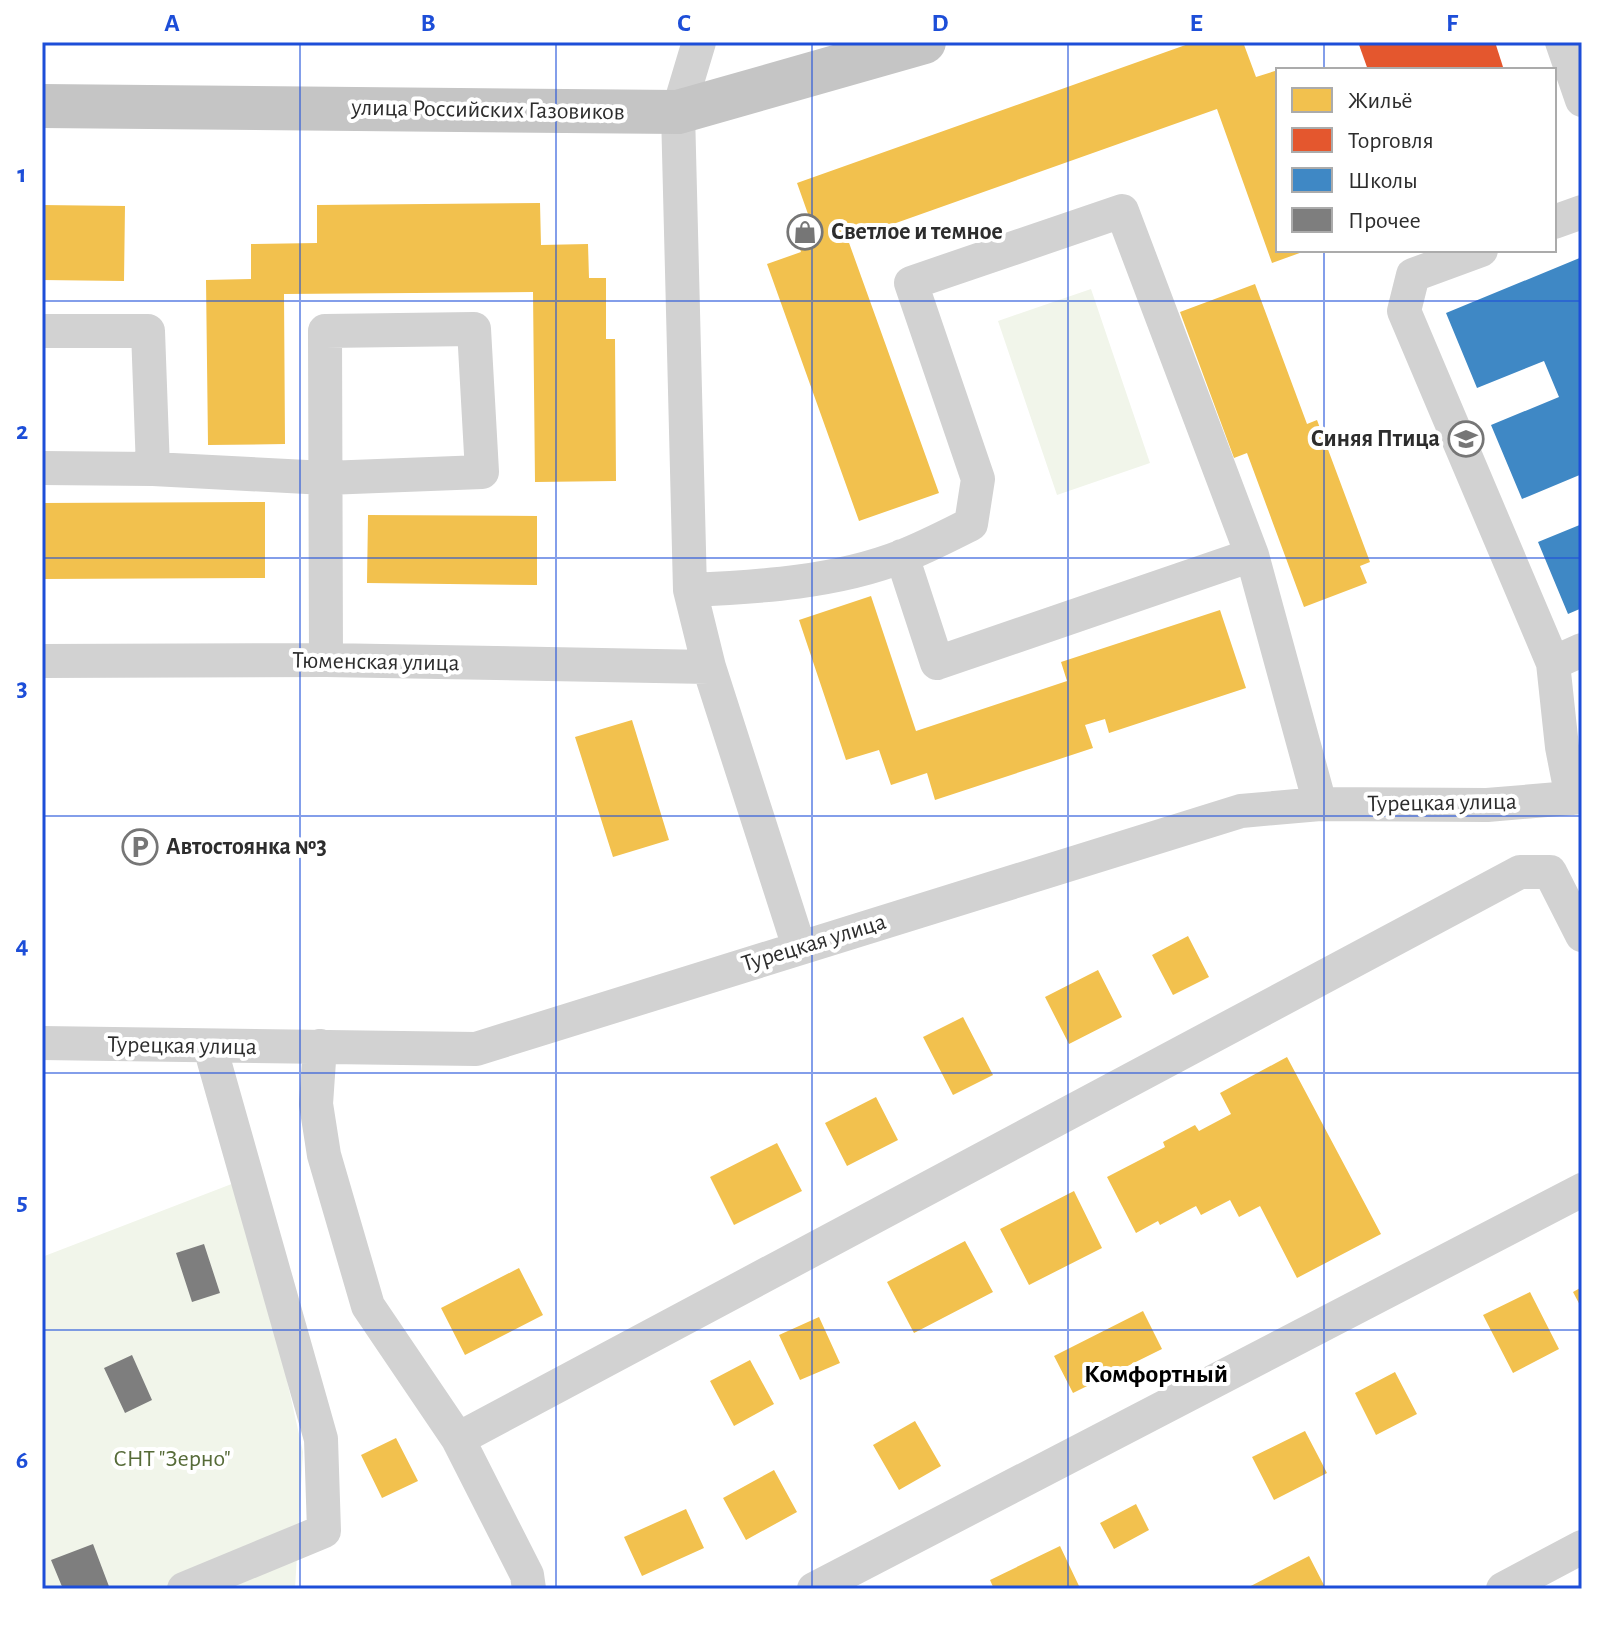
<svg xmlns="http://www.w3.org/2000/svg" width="1624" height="1631" font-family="'Alegreya Sans',sans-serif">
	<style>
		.green { fill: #f1f5ea }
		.homes { fill: #f2c14e }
		.shops { fill: #e4572e }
		.schools { fill: #3f88c5 }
		.building { fill: #7e7e7e }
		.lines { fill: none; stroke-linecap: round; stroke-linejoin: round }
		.minor { stroke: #d2d2d2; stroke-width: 34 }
		.major { stroke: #c5c5c5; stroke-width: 44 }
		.grid { fill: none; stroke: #1d4ed8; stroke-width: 2; stroke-opacity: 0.55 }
		.labels { text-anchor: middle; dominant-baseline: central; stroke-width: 8; stroke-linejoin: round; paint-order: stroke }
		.street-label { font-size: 24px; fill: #2d2d2d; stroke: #fff }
		.poi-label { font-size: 24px; font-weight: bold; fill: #2d2d2d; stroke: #fff; text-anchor: start }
		.park-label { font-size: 24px; fill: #566b38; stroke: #fff }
		.neighbourhood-label { font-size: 26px; font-weight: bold; fill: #000; stroke: #fff }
		.neatline { fill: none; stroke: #1d4ed8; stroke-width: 3 }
		.grid-label { font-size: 26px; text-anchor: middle; font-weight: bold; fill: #1d4ed8 }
	</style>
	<rect width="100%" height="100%" fill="#fff"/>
	<path class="green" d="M1091,289L1150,463L1057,495L998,321Z
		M242,1180L303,1452L295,1589H42V1257Z"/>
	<path class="homes" d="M1194,42H1243L1256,77L1278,70V250H1308L1272,263L1217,109L848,240L939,493L859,521L767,264L801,252L790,220L808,214L797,183Z
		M540,203L541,245L588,244L589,278H606V339H615L616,481L535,482L533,292L284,294L285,444L208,445L206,280L251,279V244L317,243V205Z
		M42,205L125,206L124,281L42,280Z
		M1255,284L1307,424L1317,420L1370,562L1360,566L1367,583L1304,607L1247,453L1234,458L1180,312Z
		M265,502V578L42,579V503Z
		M368,515L537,516V585L367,583Z
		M871,596L916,731L1067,681L1061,662L1220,610L1246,688L1109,733L1105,719L1085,725L1093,748L935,800L927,773L891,785L879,750L846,760L799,620Z
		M632,720L669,840L613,857L575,737Z
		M1188,936L1209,977L1173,995L1152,955Z
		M1098,970L1122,1017L1069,1044L1045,997Z
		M963,1017L993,1075L953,1095L923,1037Z
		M1287,1057L1381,1234L1297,1278L1260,1206L1239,1217L1230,1200L1201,1215L1196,1206L1160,1225L1158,1221L1136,1233L1107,1177L1165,1147L1163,1142L1195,1125L1199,1131L1231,1114L1220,1093Z
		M876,1097L898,1140L847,1166L825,1123Z
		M777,1143L802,1191L734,1225L710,1177Z
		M1074,1191L1102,1248L1029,1285L1000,1229Z
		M965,1241L993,1292L914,1333L887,1282Z
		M519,1268L543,1315L465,1355L441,1308Z
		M1582,1287V1309L1573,1292Z
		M1530,1292L1559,1349L1513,1373L1483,1315Z
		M1143,1311L1162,1349L1073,1393L1054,1356Z
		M819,1317L840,1363L800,1380L779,1335Z
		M750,1360L774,1404L734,1426L710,1381Z
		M1395,1372L1417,1414L1376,1435L1355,1393Z
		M915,1421L941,1466L899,1490L873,1445Z
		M1305,1431L1327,1473L1274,1500L1252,1457Z
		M396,1438L418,1481L382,1498L361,1455Z
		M774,1470L797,1512L746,1540L723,1498Z
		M1136,1504L1149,1530L1114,1549L1100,1523Z
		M686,1509L704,1548L642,1576L624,1537Z
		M1060,1546L1079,1586L1072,1589H994L990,1580Z
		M1309,1556L1326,1589H1245Z"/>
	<path class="shops" d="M1358,42H1495L1504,70H1368Z"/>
	<path class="schools" d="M1582,257V474L1522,499L1491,425L1559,397L1544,361L1477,388L1446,313Z
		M1582,524V608L1568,614L1538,542Z"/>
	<path class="building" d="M204,1244L220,1293L192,1302L176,1253Z
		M132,1355L152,1400L125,1413L104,1368Z
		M93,1544L110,1589H63L51,1560Z"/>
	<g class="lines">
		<path class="minor" d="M699,42L678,112L690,590L709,667L799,947
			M1562,42L1582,100
			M1554,222L1582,212
			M1481,250L1413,275L1404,311L1553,663L1562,747L1572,798
			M42,331H148L153,469
			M42,468L153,469L326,478L482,472L474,329L325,331L326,660
			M902,556L937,663L1252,555
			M690,590C760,587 837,582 903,556C926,547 949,535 971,524L978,479L911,283L1122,211L1252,555L1320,804
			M42,661L326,660L709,667
			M1553,663L1582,650
			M42,1043L476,1049L1241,811L1320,804L1487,805L1582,797
			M320,1046L316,1104L324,1155L368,1306L458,1439L527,1575L529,1589
			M458,1439L1520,872H1550L1582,935
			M184,1589L324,1531L321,1439L210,1047
			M814,1589L1582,1190
			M1503,1589L1582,1547"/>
		<path class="major" d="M42,106L678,112L924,42"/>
	</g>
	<path class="grid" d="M300,42V1589M556,42V1589M812,42V1589M1068,42V1589M1324,42V70M1324,250V1589M42,301H1582M42,558H1582M42,816H1582M42,1073H1582M42,1330H1582"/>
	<defs>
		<symbol id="shop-ring" viewBox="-11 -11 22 22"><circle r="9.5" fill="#fff" stroke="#767676" stroke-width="1.5"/><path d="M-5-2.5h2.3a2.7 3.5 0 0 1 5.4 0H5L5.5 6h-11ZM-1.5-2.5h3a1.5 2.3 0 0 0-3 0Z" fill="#767676"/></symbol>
		<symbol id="school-ring" viewBox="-11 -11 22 22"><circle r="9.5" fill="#fff" stroke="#767676" stroke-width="1.5"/><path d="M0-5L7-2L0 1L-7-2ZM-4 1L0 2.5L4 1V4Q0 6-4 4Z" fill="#767676"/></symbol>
		<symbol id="parking-ring" viewBox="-11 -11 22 22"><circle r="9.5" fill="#fff" stroke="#767676" stroke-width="1.5"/><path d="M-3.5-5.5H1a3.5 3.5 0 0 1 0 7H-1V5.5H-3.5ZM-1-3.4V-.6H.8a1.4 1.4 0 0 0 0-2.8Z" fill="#767676"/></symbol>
	</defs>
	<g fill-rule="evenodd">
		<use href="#shop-ring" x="785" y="212" width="40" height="40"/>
		<use href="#school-ring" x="1446" y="419" width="40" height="40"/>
		<use href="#parking-ring" x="120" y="827" width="40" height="40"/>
	</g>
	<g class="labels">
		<g class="street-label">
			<text transform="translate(488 110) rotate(1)">улица Российских Газовиков</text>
			<text transform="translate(376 662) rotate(1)">Тюменская улица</text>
			<text transform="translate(1442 803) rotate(-1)">Турецкая улица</text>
			<text transform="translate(814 943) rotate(-17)">Турецкая улица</text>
			<text transform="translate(182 1046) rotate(1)">Турецкая улица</text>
		</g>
		<g class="poi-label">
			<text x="831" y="232">Светлое и темное</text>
			<text x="1440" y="439" text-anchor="end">Синяя Птица</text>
			<text x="166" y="847">Автостоянка №3</text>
		</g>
		<g class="park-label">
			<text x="172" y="1459">СНТ "Зерно"</text>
		</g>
		<g class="neighbourhood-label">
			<text x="1156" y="1374">Комфортный</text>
		</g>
	</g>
	<rect width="1624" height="1631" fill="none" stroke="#ffffff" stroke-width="88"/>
	<rect x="1276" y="68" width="280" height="184" fill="#ffffff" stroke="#ababab" stroke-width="2"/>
	<rect x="1292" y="88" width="40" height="24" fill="#f2c14e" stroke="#ababab" stroke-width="2"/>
	<text x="1348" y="108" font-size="24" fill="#2d2d2d">Жильё</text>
	<rect x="1292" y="128" width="40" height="24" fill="#e4572e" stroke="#ababab" stroke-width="2"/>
	<text x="1348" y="148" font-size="24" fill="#2d2d2d">Торговля</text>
	<rect x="1292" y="168" width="40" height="24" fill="#3f88c5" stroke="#ababab" stroke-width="2"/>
	<text x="1348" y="188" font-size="24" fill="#2d2d2d">Школы</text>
	<rect x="1292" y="208" width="40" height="24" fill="#7e7e7e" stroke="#ababab" stroke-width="2"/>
	<text x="1348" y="228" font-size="24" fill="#2d2d2d">Прочее</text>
	<rect x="44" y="44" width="1536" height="1543" class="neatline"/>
	<g class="grid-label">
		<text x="172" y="31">A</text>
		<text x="428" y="31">B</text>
		<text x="684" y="31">C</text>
		<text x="940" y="31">D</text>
		<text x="1196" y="31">E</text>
		<text x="1452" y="31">F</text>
		<text x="22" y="182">1</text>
		<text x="22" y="439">2</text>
		<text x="22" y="696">3</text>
		<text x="22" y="953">4</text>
		<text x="22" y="1210">5</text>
		<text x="22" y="1468">6</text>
	</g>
</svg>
